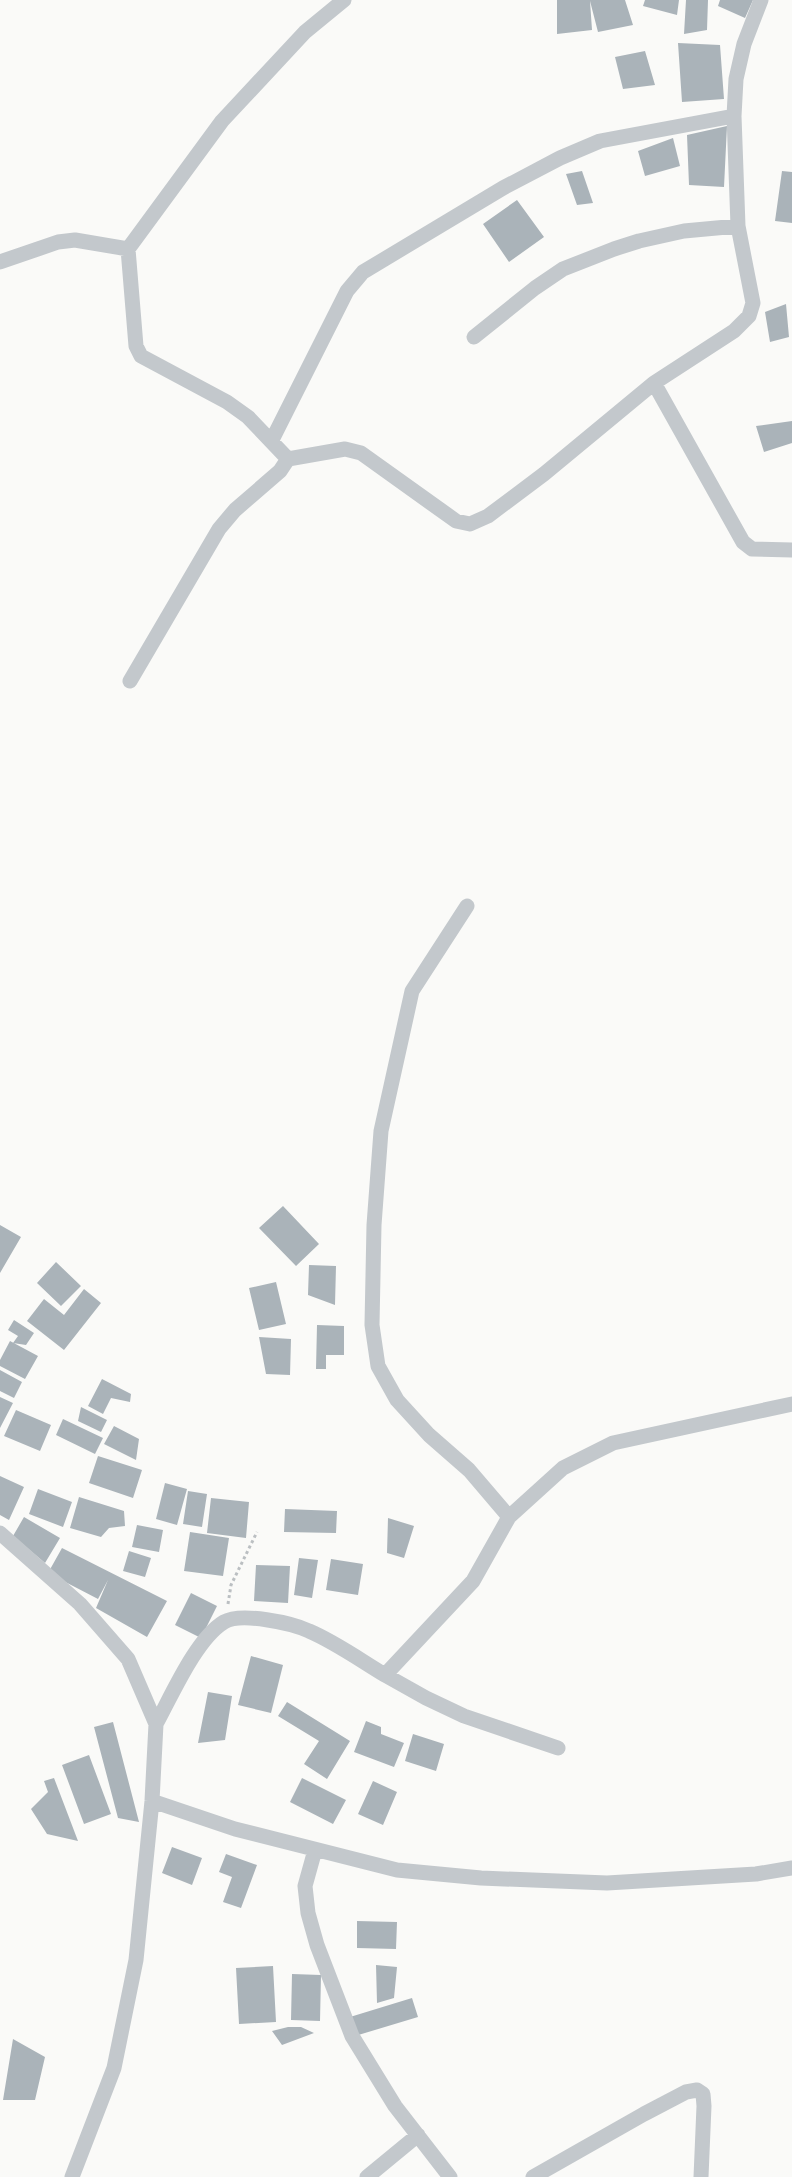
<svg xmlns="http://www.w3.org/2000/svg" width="792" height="2177" font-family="Barlow,sans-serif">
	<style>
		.building { fill: #aab3b9 }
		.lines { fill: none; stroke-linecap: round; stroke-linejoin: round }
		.path { stroke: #bbbfc2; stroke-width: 3; stroke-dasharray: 3 3; stroke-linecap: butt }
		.minor { stroke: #c3c8cc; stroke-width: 15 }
	</style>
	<rect width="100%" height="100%" fill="#fafaf8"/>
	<path class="building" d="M557,0H625L633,25L598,32L590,1L592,30L557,34Z
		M645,0H679L677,15L643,6Z
		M686,0H708L707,30L684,34Z
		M720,0H753L745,18L718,6Z
		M678,43L720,45L724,99L682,102Z
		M645,51L655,85L623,89L615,57Z
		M727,126L724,187L689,185L687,135Z
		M673,138L680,166L645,176L638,151Z
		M582,171L593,203L577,205L566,174Z
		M782,171L792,172V223L775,221Z
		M517,200L544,237L509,262L483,224Z
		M786,304L789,337L770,342L765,312Z
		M792,421V443L764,452L756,426Z
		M283,1206L319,1244L296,1266L259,1228Z
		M0,1225L21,1237L0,1273Z
		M56,1262L81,1286L61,1306L37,1283Z
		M309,1265L336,1266L335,1305L308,1295Z
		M276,1282L286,1324L259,1330L249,1288Z
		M84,1289L101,1303L64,1350L27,1321L44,1299L64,1315Z
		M14,1320L34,1333L26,1345L13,1343L18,1336L8,1330Z
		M317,1325L344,1326V1355H326V1369H316Z
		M259,1337L291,1339L290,1375L266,1374Z
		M10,1341L38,1356L25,1379L0,1366V1360Z
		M0,1370L22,1382L14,1398L0,1391Z
		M102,1379L131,1394L130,1402L111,1398L103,1414L88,1406Z
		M0,1397L13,1403L0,1428Z
		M81,1407L107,1420L101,1432L78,1421Z
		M16,1410L51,1425L40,1451L4,1436Z
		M63,1419L103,1438L95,1454L56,1435Z
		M114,1426L139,1439L136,1460L104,1444Z
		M98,1456L142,1470L133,1498L89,1483Z
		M0,1476L24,1487L9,1520L0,1515Z
		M165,1483L187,1489L177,1525L156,1519Z
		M38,1489L72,1502L63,1527L29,1514Z
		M188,1491L207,1494L202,1527L183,1524Z
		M79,1497L124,1511L125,1526L109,1528L101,1537L70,1528Z
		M211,1498L249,1502L246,1538L207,1533Z
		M285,1509L337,1511L336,1533L284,1532Z
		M24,1517L60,1538L45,1563L13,1536Z
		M388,1518L414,1526L404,1558L387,1553Z
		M137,1525L163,1530L159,1552L132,1547Z
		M190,1532L229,1538L223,1576L184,1571Z
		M62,1548L167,1601L147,1637L96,1608L108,1580L98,1599L48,1573Z
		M129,1551L151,1558L145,1577L123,1571Z
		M299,1558L318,1560L312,1598L294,1595Z
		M331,1559L363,1564L358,1595L326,1590Z
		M256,1565L290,1566L288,1603L254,1601Z
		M191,1593L217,1606L201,1638L175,1625Z
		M251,1656L283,1665L271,1713L238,1705Z
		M208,1692L232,1696L225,1740L198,1743Z
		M287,1702L350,1741L327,1779L304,1764L319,1741L278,1716Z
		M366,1721L381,1727V1734L404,1743L394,1767L354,1752Z
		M113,1722L139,1822L118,1818L94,1727Z
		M413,1734L444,1744L436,1771L405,1761Z
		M89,1755L111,1814L84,1824L62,1765Z
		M54,1778L78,1841L47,1834L31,1809L48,1792L44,1781Z
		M302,1778L346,1800L333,1824L290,1802Z
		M373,1781L397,1792L383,1825L358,1814Z
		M172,1847L202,1858L192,1885L162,1873Z
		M226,1854L257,1865L241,1908L223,1902L232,1877L219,1872Z
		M357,1921L397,1922L396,1949L357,1948Z
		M376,1965L397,1967L394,1998L377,2003Z
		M273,1966L276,2022L239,2024L236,1968Z
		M292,1974L321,1975L320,2021L291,2020Z
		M412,1998L418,2017L355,2036L350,2017Z
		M288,2027H301L314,2033L282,2045L272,2031Z
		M13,2039L45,2057L35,2100H3Z"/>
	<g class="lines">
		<path class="path" d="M228,1604L231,1585L257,1532"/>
		<path class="minor" d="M0,262L58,242L75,240L128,249
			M474,337L535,288L563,269L614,249L639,241L684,231L738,226
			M654,383L743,542L752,549L792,550
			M272,440L347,291L363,272L503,188L560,158L600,141L734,116
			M288,459L248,417L227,402L141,356L136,346L128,249L222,121L305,32L344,0
			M130,681L219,529L235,510L280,471L288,459L345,449L361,453L456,521L470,524L488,516L544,474L654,383L734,331L749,316L753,303L738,226L734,116L736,79L744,44L761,0
			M467,906L412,991L381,1131L374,1225L372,1325L378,1366L397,1400L429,1435L469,1470L509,1517
			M0,1533L80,1604L128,1659L156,1724L152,1801L136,1960L114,2068L72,2177
			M385,1675L426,1698L464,1716L558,1748
			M156,1724C172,1695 196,1639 224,1622C241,1612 292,1623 309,1631C335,1642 360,1660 385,1675L473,1581L509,1517L563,1468L613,1443L792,1404
			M152,1801L235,1829L397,1870L481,1878L607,1883L756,1874L792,1868
			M315,1850L305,1886L308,1913L317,1945L352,2036L395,2106L450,2177
			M367,2177L418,2135
			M533,2177L644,2114L686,2092L697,2090L703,2094L704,2106L701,2177"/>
	</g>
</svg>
